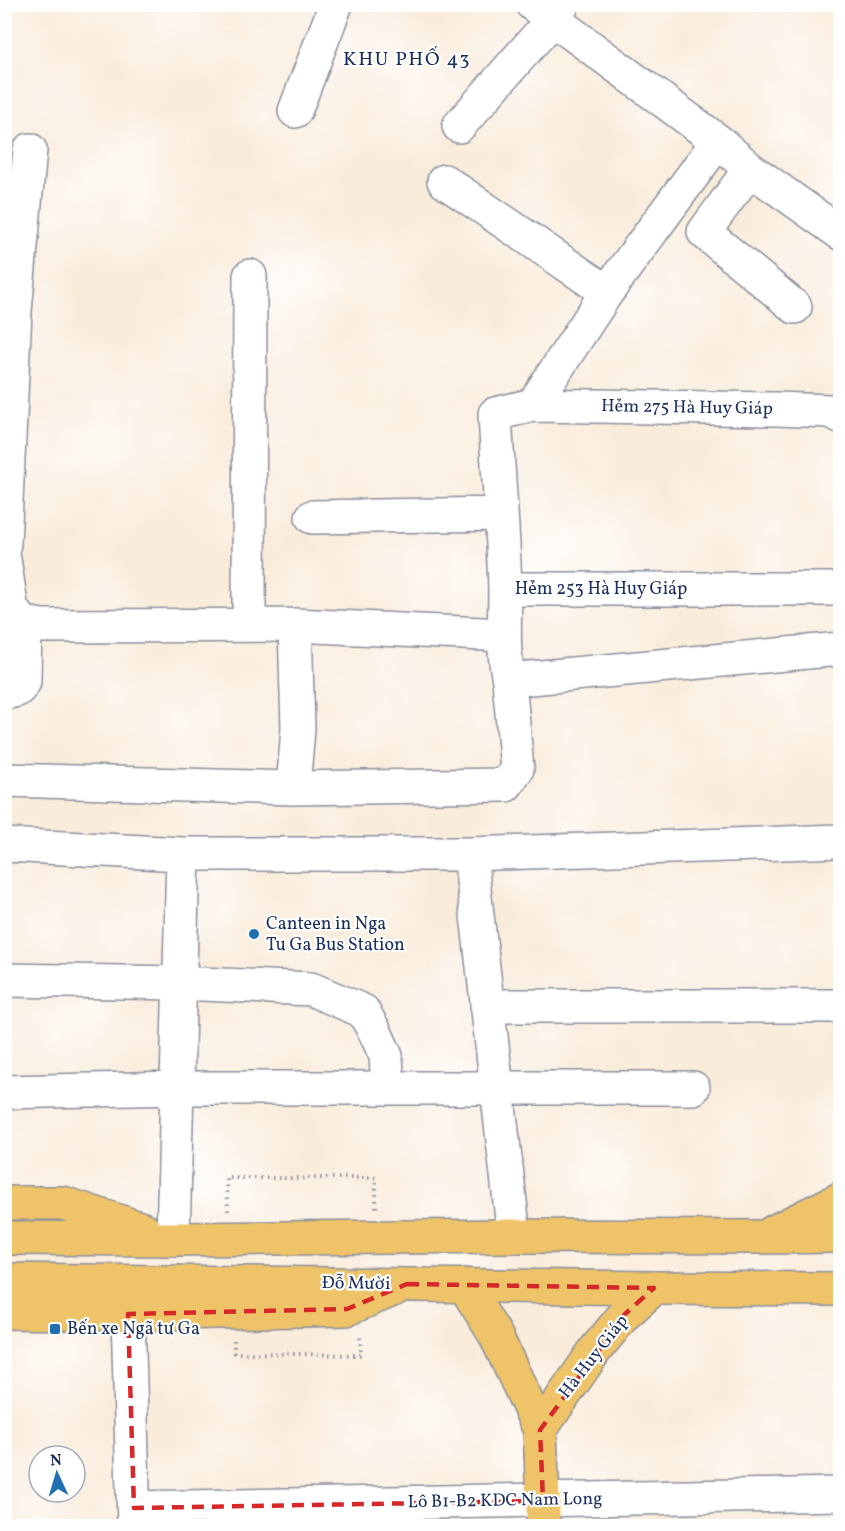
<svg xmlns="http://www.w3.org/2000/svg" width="845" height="1531" font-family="Vollkorn,serif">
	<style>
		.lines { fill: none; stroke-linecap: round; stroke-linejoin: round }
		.minor-casing { stroke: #8a8e9c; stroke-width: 36 }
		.major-casing { stroke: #8a8e9c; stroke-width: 36 }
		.highway-casing { stroke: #8a8e9c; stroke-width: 36 }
		.path { stroke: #8a8e9c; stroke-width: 4; stroke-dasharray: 1.5 4.5; stroke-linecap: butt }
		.minor { stroke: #fff; stroke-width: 33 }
		.major { stroke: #efc469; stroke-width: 33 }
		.highway { stroke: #efc469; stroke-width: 33 }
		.marked { fill: none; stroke: #d62828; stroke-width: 4.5; stroke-dasharray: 12 8; stroke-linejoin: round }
		.poi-dot { fill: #1f6fb2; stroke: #fff; stroke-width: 2 }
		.labels { text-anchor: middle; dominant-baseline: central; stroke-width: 4.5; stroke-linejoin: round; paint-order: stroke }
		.street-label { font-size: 18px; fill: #1b2f5e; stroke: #fff }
		.poi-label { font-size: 18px; fill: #1b2f5e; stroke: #fff; text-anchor: start }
		.neighbourhood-label { font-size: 20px; letter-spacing: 1.5px; fill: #1b2f5e; stroke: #fff }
	</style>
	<rect width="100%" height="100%" fill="#fff"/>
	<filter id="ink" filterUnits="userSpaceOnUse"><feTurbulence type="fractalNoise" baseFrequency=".0167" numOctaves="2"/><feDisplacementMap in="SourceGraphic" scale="12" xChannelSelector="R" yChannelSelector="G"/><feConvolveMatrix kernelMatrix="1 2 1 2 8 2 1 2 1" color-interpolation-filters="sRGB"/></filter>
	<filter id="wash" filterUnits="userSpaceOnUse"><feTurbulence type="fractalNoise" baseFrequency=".008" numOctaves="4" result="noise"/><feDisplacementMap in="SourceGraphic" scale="24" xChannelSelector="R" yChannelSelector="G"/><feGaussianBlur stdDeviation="1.35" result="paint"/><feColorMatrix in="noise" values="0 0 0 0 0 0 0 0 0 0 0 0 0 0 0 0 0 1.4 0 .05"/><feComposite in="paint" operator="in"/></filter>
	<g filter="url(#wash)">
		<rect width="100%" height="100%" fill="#f9ecdb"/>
	</g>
	<g filter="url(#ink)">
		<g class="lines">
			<defs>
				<path id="minor" d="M532,4L718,141L750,169L840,233
					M295,111L336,4
					M459,126L552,20L563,4
					M750,169L704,232L795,307
					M444,181L607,292
					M533,405L607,292L718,141
					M840,416L831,411L776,409L533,405L495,414C498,472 503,530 505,588C505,619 502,649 509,680L840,649
					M312,517L501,514
					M4,544L15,311L30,150
					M4,559L12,611L25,623L42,626L295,625L504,635
					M505,589H840
					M249,625L250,276
					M4,692C15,692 19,691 24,682L25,623
					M4,780L293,788L506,785L517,769L509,680
					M293,788L298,729L295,625
					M4,845L183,854H470L840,841
					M470,854L514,1236
					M4,980L179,983L311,989L363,1011L375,1032L386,1056L388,1088
					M487,1006H840
					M4,1092L176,1088H693
					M173,1239L183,854
					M128,1314L134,1526
					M134,1508L840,1494"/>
				<path id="major" d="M464,1285L496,1336L540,1430L543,1501V1526
					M540,1430L596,1349L625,1314L654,1288"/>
				<path id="highway" d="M4,1203H63L143,1229
					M773,1232L840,1199
					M4,1238L173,1239L514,1236L763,1237L840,1236
					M4,1280L654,1288L840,1289
					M4,1312L128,1314L347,1309L395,1289"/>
			</defs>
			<use href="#minor" class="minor-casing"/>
			<use href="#major" class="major-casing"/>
			<use href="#highway" class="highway-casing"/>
			<path class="path" d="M228,1211L227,1178H376V1208
				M234,1340V1353L361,1355L360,1334"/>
			<use href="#minor" class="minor"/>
			<use href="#major" class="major"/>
			<use href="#highway" class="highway"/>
		</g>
	</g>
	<path class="marked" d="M407,1284L654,1288L625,1314L540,1430L543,1501L134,1508L128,1314L347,1309Z"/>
	<g class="poi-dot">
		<circle cx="254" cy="934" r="6"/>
		<rect x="49" y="1323" width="12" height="12" rx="3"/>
	</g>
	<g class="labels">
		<g class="street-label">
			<text transform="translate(687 408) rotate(1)">Hẻm 275 Hà Huy Giáp</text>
			<text x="601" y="589">Hẻm 253 Hà Huy Giáp</text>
			<text transform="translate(356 1284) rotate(1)">Đỗ Mười</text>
			<text transform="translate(594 1357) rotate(-52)">Hà Huy Giáp</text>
			<text transform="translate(505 1501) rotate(-1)">Lô B1-B2 KDC Nam Long</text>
		</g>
		<g class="poi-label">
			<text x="266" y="924">Canteen in Nga<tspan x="266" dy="21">Tu Ga Bus Station</tspan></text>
			<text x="67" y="1329">Bến xe Ngã tư Ga</text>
		</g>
		<g class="neighbourhood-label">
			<text x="407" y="60">KHU PHỐ 43</text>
		</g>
	</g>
	<rect width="845" height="1531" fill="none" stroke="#fff" stroke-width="24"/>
	<g transform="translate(57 1474) rotate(356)"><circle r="28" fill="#ffffff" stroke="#a4acbf" stroke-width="1.5"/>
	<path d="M0-4.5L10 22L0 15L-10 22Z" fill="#1f6fb2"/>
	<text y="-9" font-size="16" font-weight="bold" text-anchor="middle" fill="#1b2f5e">N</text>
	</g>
</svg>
